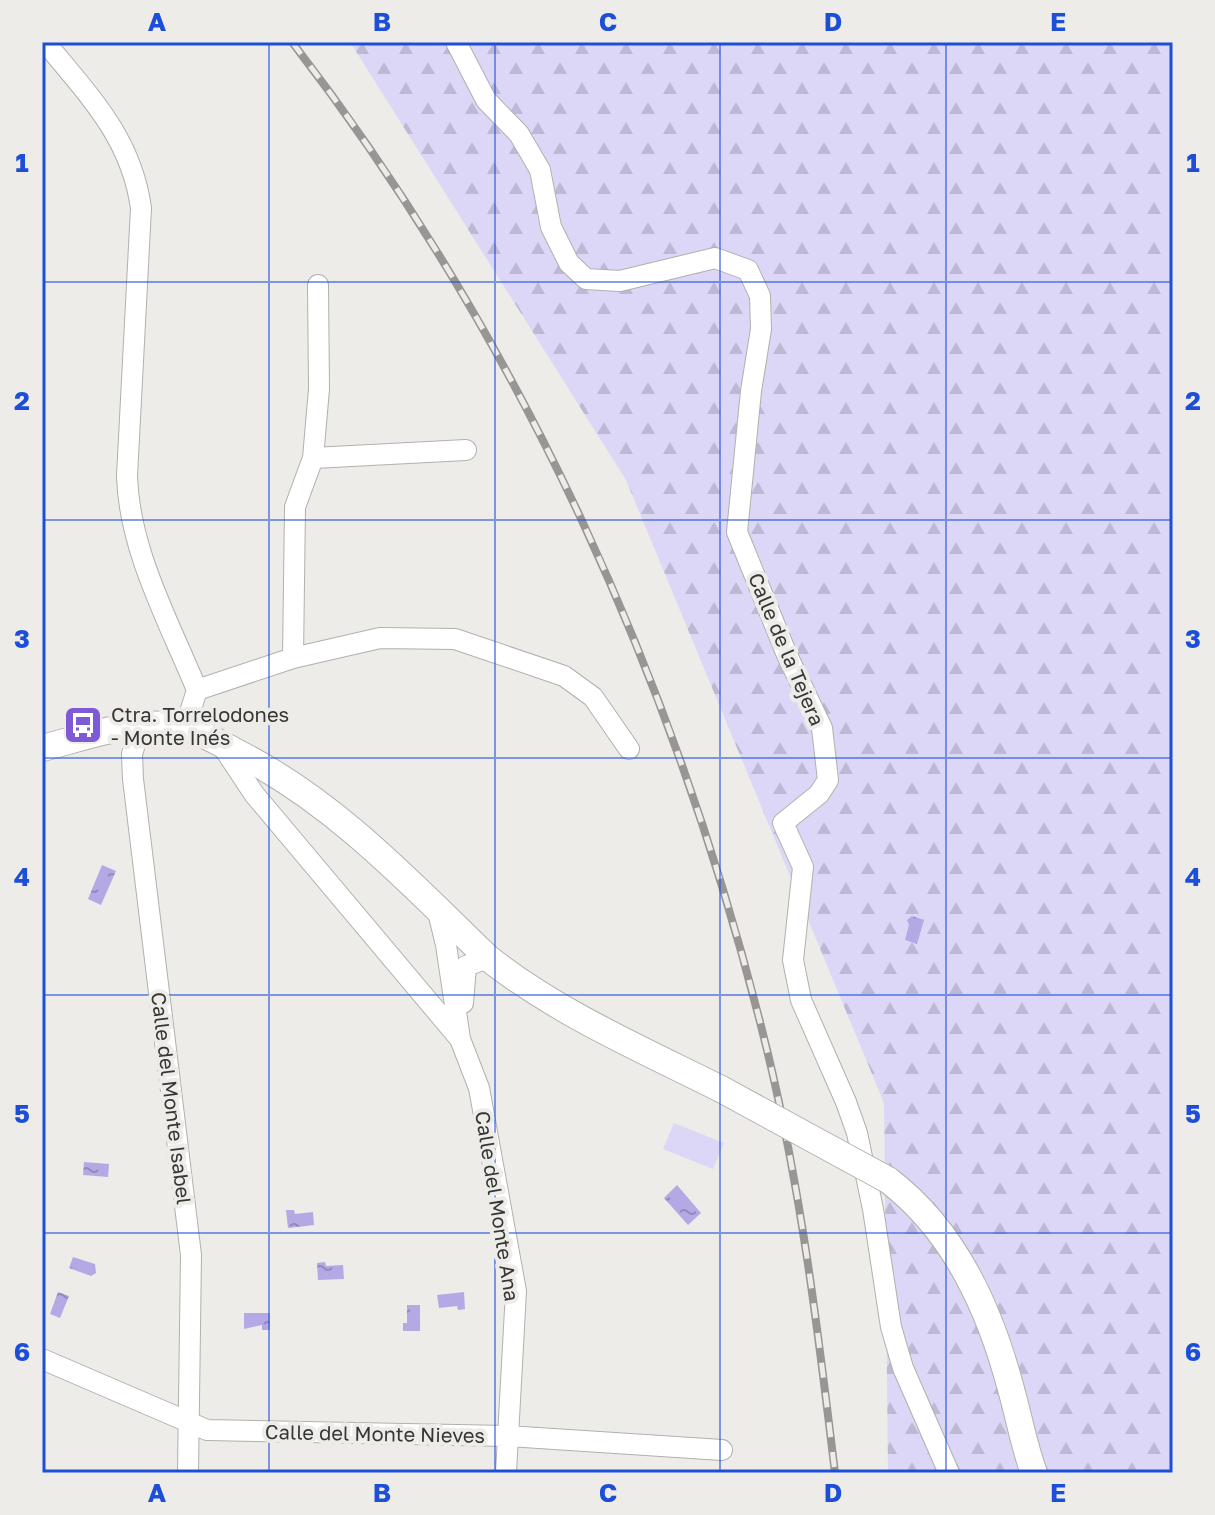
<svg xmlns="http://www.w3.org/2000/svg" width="1215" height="1515" font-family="'Golos Text',sans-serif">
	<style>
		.forest { fill: url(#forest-firs) }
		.garden { fill: #dcd7f7 }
		.water { fill: url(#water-ripples) }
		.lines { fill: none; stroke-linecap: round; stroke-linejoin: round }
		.street-casing { stroke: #b0b0ad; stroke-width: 22 }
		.secondary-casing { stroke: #b0b0ad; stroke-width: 28 }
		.street { stroke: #fff; stroke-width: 20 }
		.secondary { stroke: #fff; stroke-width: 26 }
		.rail-casing { stroke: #979694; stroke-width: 8 }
		.rail { stroke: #edece9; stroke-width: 5; stroke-dasharray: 15; stroke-linecap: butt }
		.secondary-bridge-casing { stroke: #b0b0ad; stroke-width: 28; stroke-linecap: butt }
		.secondary-bridge { stroke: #fff; stroke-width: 26 }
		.grid { fill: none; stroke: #1d4ed8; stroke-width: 2; stroke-opacity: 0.55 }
		.labels { text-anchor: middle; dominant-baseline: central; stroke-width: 8; stroke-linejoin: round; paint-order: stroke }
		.street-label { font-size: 20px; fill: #363635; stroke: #edece9 }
		.poi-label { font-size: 20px; fill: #363635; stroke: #edece9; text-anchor: start }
		.neatline { fill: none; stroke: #1d4ed8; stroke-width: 3 }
		.grid-label { font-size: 26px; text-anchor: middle; font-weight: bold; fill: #1d4ed8 }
	</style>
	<defs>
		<pattern id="forest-firs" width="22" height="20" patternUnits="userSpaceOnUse" patternTransform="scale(2)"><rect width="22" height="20" fill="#dcd7f7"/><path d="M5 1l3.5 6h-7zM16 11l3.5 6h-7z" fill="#bdb9d4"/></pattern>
		<pattern id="water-ripples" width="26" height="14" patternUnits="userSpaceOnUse" patternTransform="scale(2)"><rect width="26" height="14" fill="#b4a9e4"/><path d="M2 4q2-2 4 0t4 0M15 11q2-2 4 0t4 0" fill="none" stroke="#938aba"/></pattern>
	</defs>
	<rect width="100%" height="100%" fill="#edece9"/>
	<path class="forest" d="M350,42H1173V1473H888L884,1103L626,480Z"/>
	<path class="garden" d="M674,1123L724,1143L713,1169L663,1149Z"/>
	<path class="water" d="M102,865L116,871L101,905L88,899Z
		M912,916L924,920L917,944L905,940L909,925L907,920Z
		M84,1162L109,1164L108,1177L83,1175Z
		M677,1185L701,1213L688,1225L664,1198Z
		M286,1210H294L295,1214L313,1212L314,1225L288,1228Z
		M73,1257L95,1264L96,1273L91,1276L69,1268Z
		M325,1262L326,1266L343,1265L344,1279L318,1280L317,1263Z
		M58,1292L69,1296L60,1318L50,1314Z
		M464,1292L465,1309L458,1310L457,1306L439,1308L437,1295Z
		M407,1305H420V1331H403V1323H407Z
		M244,1313H270V1330H262V1325L244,1329Z"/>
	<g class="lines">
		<defs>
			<path id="street" d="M45,42C89,96 131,137 141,208L127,476C129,550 169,622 197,690L185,728
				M456,42L486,100L519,134L540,170L551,227L569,263L586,279L620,281L715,258L748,270L760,296L761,329L751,391L737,532L787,655L822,728L828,780L819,794L783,823L803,867L793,960L801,1000L846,1102L857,1133L873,1209L891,1327L903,1368L949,1473
				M313,458L466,450
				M293,658L295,507L313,458L319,389L318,285
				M197,690L293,658L380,638L455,639L564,676L593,697L629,749
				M141,725L132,754L133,779L191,1255L188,1473
				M221,744L254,794L460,1039
				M437,908L446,945L460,1039L479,1088L516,1291L506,1473
				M463,1003L466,966L488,958
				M42,1359L207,1430L507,1436L722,1450"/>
			<path id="secondary" d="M42,748C87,737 139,716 185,728C204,733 223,745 240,754C337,804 410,883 488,958C558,1013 641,1049 721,1089
				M888,1180C955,1231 990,1310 1011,1389C1019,1417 1024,1446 1034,1473"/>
		</defs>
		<use href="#street" class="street-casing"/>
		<use href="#secondary" class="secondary-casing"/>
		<use href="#street" class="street"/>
		<use href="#secondary" class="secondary"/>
		<defs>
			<path id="rail" d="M292,42C521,339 678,686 767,1050C801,1189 818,1331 835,1473"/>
		</defs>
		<use href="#rail" class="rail-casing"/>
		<use href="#rail" class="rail"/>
		<defs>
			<path id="secondary-bridge" d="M721,1089L888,1180"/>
		</defs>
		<use href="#secondary-bridge" class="secondary-bridge-casing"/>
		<use href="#secondary-bridge" class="secondary-bridge"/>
	</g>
	<path class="grid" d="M269,42V1473M495,42V1473M720,42V1473M946,42V1473M42,282H1173M42,520H1173M42,758H1173M42,995H1173M42,1233H1173"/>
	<defs>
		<symbol id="bus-square" viewBox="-11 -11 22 22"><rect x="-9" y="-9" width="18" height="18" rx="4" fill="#7e5bd5" stroke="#edece9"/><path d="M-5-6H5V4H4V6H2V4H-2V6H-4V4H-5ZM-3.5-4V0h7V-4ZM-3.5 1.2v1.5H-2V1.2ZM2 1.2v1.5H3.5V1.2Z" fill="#fff"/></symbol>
	</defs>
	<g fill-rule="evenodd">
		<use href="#bus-square" x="61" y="703" width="44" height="44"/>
	</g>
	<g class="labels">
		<g class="street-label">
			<text transform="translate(787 649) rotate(67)">Calle de la Tejera</text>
			<text transform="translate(172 1098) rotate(83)">Calle del Monte Isabel</text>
			<text transform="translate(498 1206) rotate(81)">Calle del Monte Ana</text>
			<text transform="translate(375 1433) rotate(1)">Calle del Monte Nieves</text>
		</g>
		<g class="poi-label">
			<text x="111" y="714">Ctra. Torrelodones<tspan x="111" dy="23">- Monte Inés</tspan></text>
		</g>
	</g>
	<rect width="1215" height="1515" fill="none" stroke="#edece9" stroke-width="88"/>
	<rect x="44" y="44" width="1127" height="1427" class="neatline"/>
	<g class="grid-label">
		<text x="157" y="31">A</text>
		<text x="382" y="31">B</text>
		<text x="608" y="31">C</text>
		<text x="833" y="31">D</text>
		<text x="1058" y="31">E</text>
		<text x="22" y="172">1</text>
		<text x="1193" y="172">1</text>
		<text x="22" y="410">2</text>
		<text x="1193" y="410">2</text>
		<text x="22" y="648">3</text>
		<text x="1193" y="648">3</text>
		<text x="22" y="886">4</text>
		<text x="1193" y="886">4</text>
		<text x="22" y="1123">5</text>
		<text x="1193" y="1123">5</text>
		<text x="22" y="1361">6</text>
		<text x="1193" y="1361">6</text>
		<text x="157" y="1502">A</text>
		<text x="382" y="1502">B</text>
		<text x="608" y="1502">C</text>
		<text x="833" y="1502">D</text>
		<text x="1058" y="1502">E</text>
	</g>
</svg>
